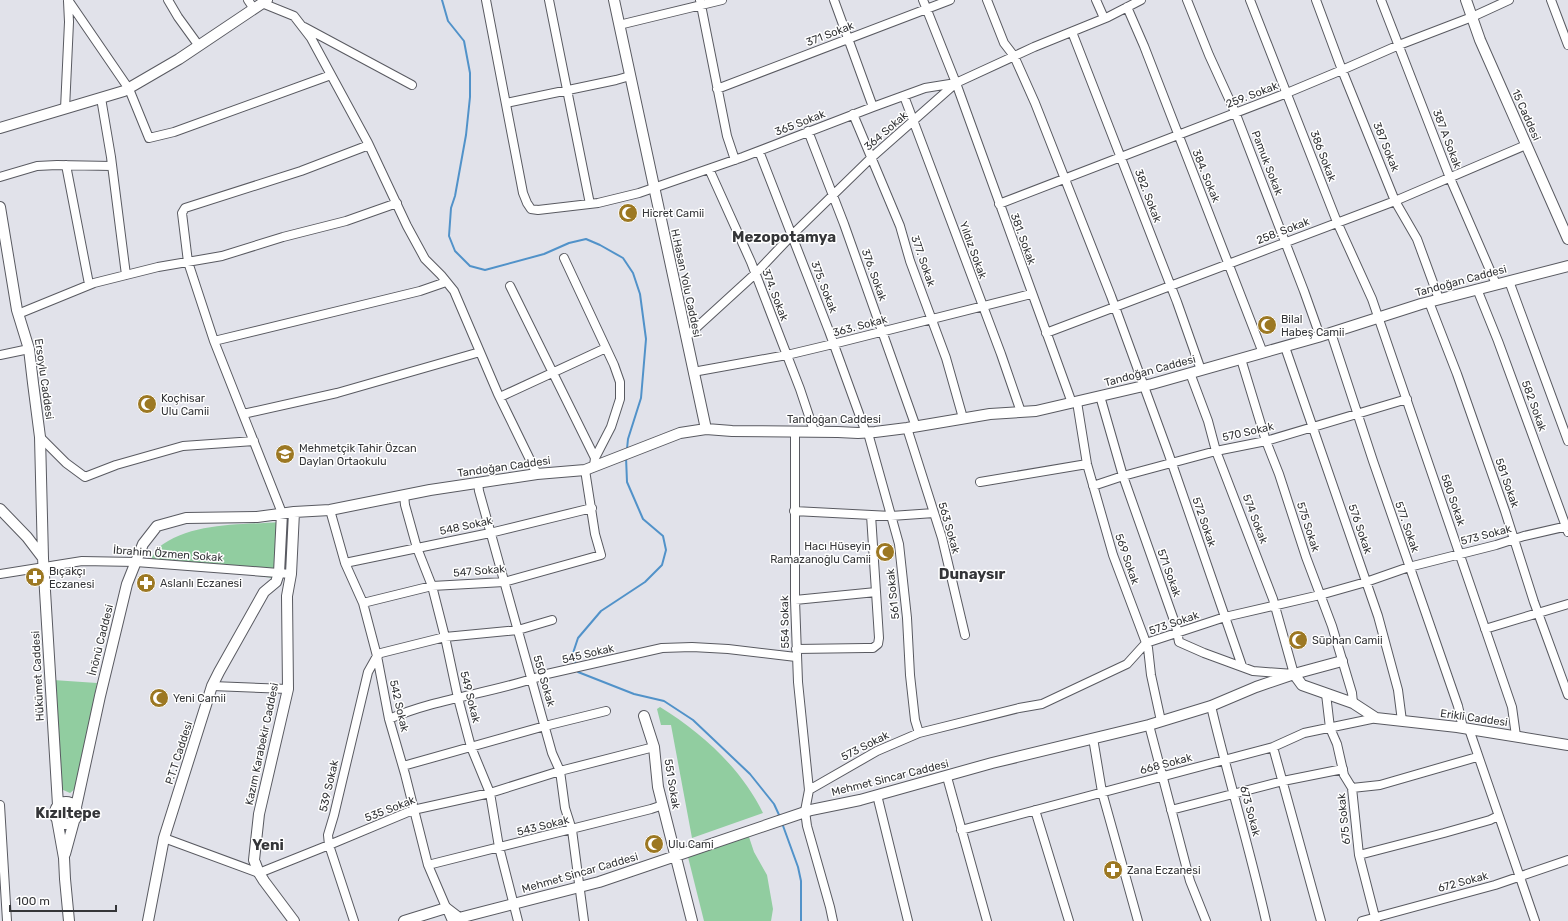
<svg xmlns="http://www.w3.org/2000/svg" width="1568" height="921" font-family="Rubik,sans-serif">
	<style>
		.green { fill: #91cda0 }
		.lines { fill: none; stroke-linecap: round; stroke-linejoin: round }
		.stream { stroke: #5192c9; stroke-width: 2 }
		.minor-casing { stroke: #595a61; stroke-width: 10 }
		.tertiary-casing { stroke: #595a61; stroke-width: 12 }
		.minor { stroke: #fff; stroke-width: 8 }
		.tertiary { stroke: #fff; stroke-width: 10 }
		.labels { text-anchor: middle; dominant-baseline: central; stroke-width: 3; stroke-linejoin: round; paint-order: stroke }
		.street-label { font-size: 11px; fill: #343538; stroke: #fff }
		.poi-label { font-size: 11px; fill: #343538; stroke: #fff; text-anchor: start }
		.district-label { font-size: 15px; font-weight: bold; fill: #343538; stroke: #fff }
	</style>
	<rect width="100%" height="100%" fill="#e1e2ea"/>
	<path class="green" d="M280,522V579L150,561C152,557 155,551 158,548C190,522 242,525 280,522Z
		M53,680L97,683L76,788L70,793L61,789Z
		M660,707C702,733 741,768 763,813L692,838L671,725H661L657,709Z
		M748,834L754,852L767,875L773,909L771,921H704L688,857Z"/>
	<g class="lines">
		<path class="stream" d="M442,0L448,21L464,41L470,73V97L466,135L455,196L451,208L449,236L455,251L470,266L485,270L544,254L569,243L586,239L600,245L623,258L633,273L640,294L646,339L641,398L628,439L627,449
			M576,665L572,656L578,638L601,611L645,582L662,565L666,550L663,536L643,519L627,482L626,457
			M577,669L578,672L634,694L664,701L693,720L750,774L774,804L780,817
			M782,823L798,867L801,881V921"/>
		<defs>
			<path id="minor" d="M68,0L129,89L149,138L174,132L331,75
				M168,0L178,17L199,46
				M248,0L254,9
				M486,0L523,193L527,203L531,209L538,210L598,203L639,193L743,157L873,107L925,88L956,83
				M549,0L590,204
				M700,0L727,136L735,160
				M834,0L873,107
				M923,0L956,83L1072,403
				M987,0L1004,43L1014,56L1035,103L1111,296L1168,452L1242,666
				M1096,0L1104,18
				M1187,0L1209,55L1235,112L1304,291L1320,336
				M1250,0L1337,222L1372,299L1512,707L1516,736
				M1316,0L1342,70L1395,201L1417,239L1439,299
				M1381,0L1450,178L1496,284
				M1551,0L1568,45
				M262,3L294,16L311,38L368,143L407,226L425,259L441,275L454,291L498,394L537,474
				M1127,7L1144,46L1263,353
				M619,25L722,0
				M304,27L412,85
				M1072,32L1177,302L1201,370
				M717,89L950,0
				M904,96L1001,354L1021,412
				M101,98L111,157L126,275
				M506,103L616,80L630,76
				M65,109L69,22L68,1
				M853,114L900,226L910,261L946,358L963,418
				M808,131L844,224L916,427
				M759,151L829,331L866,433
				M66,165L89,284
				M709,169L751,262L800,389L814,431
				M0,177L37,166L57,165L112,166
				M999,204L1287,93L1342,70L1399,45L1472,17L1509,0
				M564,258L614,365L620,382V399L611,427L595,458L594,466
				M1509,281L1568,441
				M510,286L595,458
				M1477,289L1498,341L1568,532
				M1429,302L1457,374L1505,511L1534,602L1568,695
				M18,314L94,283L158,267L222,256L283,237L346,221L397,203
				M1046,333L1395,201L1526,145
				M1331,333L1373,461L1458,706L1463,728
				M686,337L755,274L792,235L871,158L956,83L1034,47L1108,17L1141,0
				M214,341L420,291L446,282
				M1285,347L1378,616L1398,690L1402,721
				M0,355L29,349
				M1241,359L1266,441L1279,474L1306,557L1332,626L1352,693L1353,703
				M693,372L787,355L833,344L1031,294
				M1100,396L1123,476L1176,626L1179,642L1204,653L1253,671L1294,674L1273,599L1216,451L1208,421L1190,373
				M500,397L606,348
				M1077,402L1087,464L1113,555L1148,648L1151,675L1161,721
				M243,414L337,393L480,352
				M907,428L942,538L965,635
				M795,431V600L798,682L809,790L805,811L807,826L830,907L833,921
				M868,433L899,544L907,618L910,675L915,720L919,733
				M40,437L66,463L85,477L116,465L183,446L254,441
				M980,482L1087,464
				M478,483L479,491L552,753L560,771L565,808L572,830L584,921
				M1093,486L1123,476L1216,451L1266,441L1407,399
				M404,495L405,505L417,548L432,586L445,637L458,698L471,747L490,793L499,847L518,921
				M330,510L345,563L363,603L377,656L389,719L405,774L428,865L452,921
				M794,511L891,516L934,513
				M282,513L214,341L188,262L182,213L185,208L301,171L369,145
				M345,563L490,533L592,508
				M0,574L82,561L136,562L291,574
				M795,600L876,592
				M363,603L432,586L504,582L601,555L595,534L585,470
				M1485,629L1568,604
				M796,649L866,648H873L878,644L879,638L871,515
				M212,686L288,689
				M1326,694L1330,728L1337,744L1344,775L1352,788L1359,855L1376,921
				M1211,706C1228,778 1250,849 1266,921
				M389,719C440,697 496,693 547,674L662,648L692,647L728,649L796,657
				M1149,725L1190,881L1206,921
				M1469,729L1535,921
				M1093,738L1102,792L1138,921
				M1273,747L1321,921
				M403,766L545,726L606,711
				M947,777L987,921
				M1352,788L1380,785L1477,757
				M809,790L877,751L919,733L1019,708L1042,704L1127,664L1146,643L1225,617L1320,595L1366,582L1409,567L1496,545L1524,536L1568,526
				M877,795L908,921
				M0,805L7,921
				M1035,810L1069,921
				M1171,810L1283,781L1343,769
				M961,830L1273,747L1304,733L1376,718
				M164,838L259,873L329,845L413,810L490,793L560,771L654,747
				M1359,855L1444,833L1490,820L1498,816
				M428,865L651,809L663,805
				M354,921L329,845L328,835L334,815L368,672L377,656L381,653L445,637L518,630L552,620
				M1362,921L1495,885L1568,860"/>
			<path id="tertiary" d="M614,0L706,429
				M1466,0L1480,40L1568,239
				M0,128L124,91L179,59L267,0
				M0,207L17,310L29,349L33,383L40,437L43,558
				M0,509L27,537L43,558L58,805
				M294,512L291,574L287,596L288,689L259,814L254,860L259,873L264,881L294,921
				M1294,674L1302,685L1353,703L1376,718L1457,727L1568,745
				M644,716L654,747L658,787L692,921
				M55 813a11 11 0 1 1 22 0a11 11 0 1 1-22 0Z
				M76,807L100,696L127,584L143,544L157,526L186,518L257,517L294,512L330,510L430,490L537,474L585,470L680,433L706,429L732,431L838,432L858,433L875,432L907,428L990,414L1036,411L1152,384L1318,337L1421,304L1568,266
				M57,819L64,858L65,879L69,921
				M65,854L74,821
				M148,921L164,838L212,686L219,672L264,592L276,582L279,573L282,513
				M404,921L446,908L459,918L599,882L811,810L860,800L992,763L1149,725L1211,706L1256,687L1294,674L1342,661"/>
		</defs>
		<use href="#minor" class="minor-casing"/>
		<use href="#tertiary" class="tertiary-casing"/>
		<use href="#minor" class="minor"/>
		<use href="#tertiary" class="tertiary"/>
	</g>
	<defs>
		<symbol id="mosque-disc" viewBox="-11 -11 22 22"><circle r="9.5" fill="#9c7823" stroke="#fff"/><path d="M3.5-4.9A6 6 0 1 0 3.5 4.9A5 5 0 1 1 3.5-4.9Z" fill="#fff"/></symbol>
		<symbol id="school-disc" viewBox="-11 -11 22 22"><circle r="9.5" fill="#9c7823" stroke="#fff"/><path d="M0-5L7-2L0 1L-7-2ZM-4 1L0 2.5L4 1V4Q0 6-4 4Z" fill="#fff"/></symbol>
		<symbol id="pharmacy-disc" viewBox="-11 -11 22 22"><circle r="9.5" fill="#9c7823" stroke="#fff"/><path d="M-2-6h4v4h4v4h-4v4h-4v-4h-4v-4h4Z" fill="#fff"/></symbol>
	</defs>
	<g fill-rule="evenodd">
		<use href="#mosque-disc" x="617" y="202" width="22" height="22"/>
		<use href="#mosque-disc" x="1256" y="314" width="22" height="22"/>
		<use href="#mosque-disc" x="136" y="393" width="22" height="22"/>
		<use href="#school-disc" x="274" y="443" width="22" height="22"/>
		<use href="#mosque-disc" x="874" y="541" width="22" height="22"/>
		<use href="#pharmacy-disc" x="24" y="566" width="22" height="22"/>
		<use href="#pharmacy-disc" x="135" y="572" width="22" height="22"/>
		<use href="#mosque-disc" x="1287" y="629" width="22" height="22"/>
		<use href="#mosque-disc" x="148" y="687" width="22" height="22"/>
		<use href="#mosque-disc" x="643" y="833" width="22" height="22"/>
		<use href="#pharmacy-disc" x="1102" y="859" width="22" height="22"/>
	</g>
	<g class="labels">
		<g class="street-label">
			<text transform="translate(830 34) rotate(-21)">371 Sokak</text>
			<text transform="translate(1252 95) rotate(-21)">259. Sokak</text>
			<text transform="translate(1526 115) rotate(66)">15 Caddesi</text>
			<text transform="translate(800 123) rotate(-21)">365 Sokak</text>
			<text transform="translate(886 131) rotate(-41)">364 Sokak</text>
			<text transform="translate(1447 139) rotate(69)">387 A Sokak</text>
			<text transform="translate(1386 147) rotate(68)">387 Sokak</text>
			<text transform="translate(1323 156) rotate(69)">386 Sokak</text>
			<text transform="translate(1267 163) rotate(69)">Pamuk Sokak</text>
			<text transform="translate(1206 176) rotate(68)">384. Sokak</text>
			<text transform="translate(1148 196) rotate(69)">382. Sokak</text>
			<text transform="translate(1283 231) rotate(-21)">258. Sokak</text>
			<text transform="translate(1023 239) rotate(70)">381. Sokak</text>
			<text transform="translate(973 250) rotate(70)">Yıldız Sokak</text>
			<text transform="translate(923 261) rotate(71)">377. Sokak</text>
			<text transform="translate(874 275) rotate(70)">376. Sokak</text>
			<text transform="translate(1461 281) rotate(-15)">Tandoğan Caddesi</text>
			<text transform="translate(686 283) rotate(78)">H.Hasan Yolu Caddesi</text>
			<text transform="translate(824 287) rotate(69)">375. Sokak</text>
			<text transform="translate(775 295) rotate(69)">374. Sokak</text>
			<text transform="translate(860 326) rotate(-15)">363. Sokak</text>
			<text transform="translate(1150 371) rotate(-15)">Tandoğan Caddesi</text>
			<text transform="translate(44 379) rotate(82)">Ersoylu Caddesi</text>
			<text transform="translate(1534 406) rotate(70)">582 Sokak</text>
			<text x="834" y="419">Tandoğan Caddesi</text>
			<text transform="translate(1248 432) rotate(-13)">570 Sokak</text>
			<text transform="translate(504 467) rotate(-8)">Tandoğan Caddesi</text>
			<text transform="translate(1507 483) rotate(71)">581 Sokak</text>
			<text transform="translate(1453 500) rotate(71)">580 Sokak</text>
			<text transform="translate(1255 519) rotate(69)">574 Sokak</text>
			<text transform="translate(1204 522) rotate(71)">572 Sokak</text>
			<text transform="translate(466 526) rotate(-12)">548 Sokak</text>
			<text transform="translate(1308 527) rotate(72)">575 Sokak</text>
			<text transform="translate(1407 527) rotate(71)">577. Sokak</text>
			<text transform="translate(949 528) rotate(74)">563 Sokak</text>
			<text transform="translate(1360 529) rotate(71)">576 Sokak</text>
			<text transform="translate(1486 535) rotate(-15)">573 Sokak</text>
			<text transform="translate(168 554) rotate(4)">İbrahim Özmen Sokak</text>
			<text transform="translate(1127 559) rotate(71)">569 Sokak</text>
			<text transform="translate(479 571) rotate(-5)">547 Sokak</text>
			<text transform="translate(1169 573) rotate(70)">571 Sokak</text>
			<text transform="translate(893 594) rotate(-96)">561 Sokak</text>
			<text transform="translate(785 622) rotate(-91)">554 Sokak</text>
			<text transform="translate(1174 623) rotate(-19)">573 Sokak</text>
			<text transform="translate(101 640) rotate(-76)">İnönü Caddesi</text>
			<text transform="translate(588 654) rotate(-13)">545 Sokak</text>
			<text transform="translate(38 676) rotate(-93)">Hükümet Caddesi</text>
			<text transform="translate(544 681) rotate(74)">550 Sokak</text>
			<text transform="translate(470 697) rotate(76)">549 Sokak</text>
			<text transform="translate(399 706) rotate(77)">542 Sokak</text>
			<text transform="translate(1474 718) rotate(8)">Erikli Caddesi</text>
			<text transform="translate(262 744) rotate(-78)">Kazım Karabekir Caddesi</text>
			<text transform="translate(865 746) rotate(-27)">573 Sokak</text>
			<text transform="translate(179 753) rotate(-72)">P.T.T Caddesi</text>
			<text transform="translate(1166 764) rotate(-15)">668 Sokak</text>
			<text transform="translate(890 778) rotate(-14)">Mehmet Sincar Caddesi</text>
			<text transform="translate(672 784) rotate(81)">551 Sokak</text>
			<text transform="translate(329 786) rotate(-77)">539 Sokak</text>
			<text transform="translate(390 809) rotate(-21)">535 Sokak</text>
			<text transform="translate(1250 811) rotate(75)">673 Sokak</text>
			<text transform="translate(1344 819) rotate(-96)">675 Sokak</text>
			<text transform="translate(543 826) rotate(-14)">543 Sokak</text>
			<text transform="translate(580 873) rotate(-16)">Mehmet Sincar Caddesi</text>
			<text transform="translate(1463 882) rotate(-15)">672 Sokak</text>
		</g>
		<g class="poi-label">
			<text x="642" y="213">Hicret Camii</text>
			<text x="1281" y="319">Bilal<tspan x="1281" dy="13">Habeş Camii</tspan></text>
			<text x="161" y="398">Koçhisar<tspan x="161" dy="13">Ulu Camii</tspan></text>
			<text x="299" y="448">Mehmetçik Tahir Özcan<tspan x="299" dy="13">Daylan Ortaokulu</tspan></text>
			<text x="871" y="546" text-anchor="end">Hacı Hüseyin<tspan x="871" dy="13">Ramazanoğlu Camii</tspan></text>
			<text x="49" y="571">Bıçakçı<tspan x="49" dy="13">Eczanesi</tspan></text>
			<text x="160" y="583">Aslanlı Eczanesi</text>
			<text x="1312" y="640">Süphan Camii</text>
			<text x="173" y="698">Yeni Camii</text>
			<text x="668" y="844">Ulu Cami</text>
			<text x="1127" y="870">Zana Eczanesi</text>
		</g>
		<g class="district-label">
			<text x="784" y="237">Mezopotamya</text>
			<text x="972" y="574">Dunaysır</text>
			<text x="68" y="813">Kızıltepe</text>
			<text x="268" y="845">Yeni</text>
		</g>
	</g>
	<path d="M10 905v6h106v-6" fill="none" stroke="#343538" stroke-width="2"/>
	<text x="16" y="905" font-size="12" fill="#343538" stroke="#ffffff" stroke-width="3" paint-order="stroke">100 m</text>
</svg>
